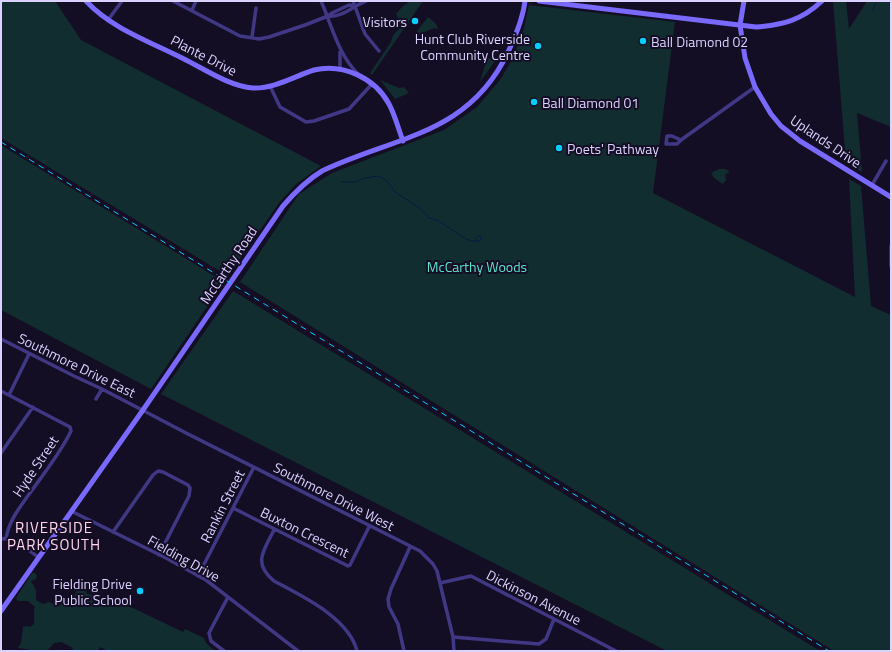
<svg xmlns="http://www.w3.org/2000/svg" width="892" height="652" font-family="'Titillium Web',sans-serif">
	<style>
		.green { fill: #112d2f }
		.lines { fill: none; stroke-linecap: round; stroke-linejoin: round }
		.stream { stroke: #091943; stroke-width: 1 }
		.street { stroke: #413885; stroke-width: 3.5 }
		.secondary { stroke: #7969ff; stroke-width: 5 }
		.rail { stroke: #00cefd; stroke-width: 1; stroke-dasharray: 6 5; stroke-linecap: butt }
		.poi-dot { fill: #00cefd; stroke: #140e25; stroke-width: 1.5 }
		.labels { text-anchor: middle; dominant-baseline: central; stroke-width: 4; stroke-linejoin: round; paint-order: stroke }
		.poi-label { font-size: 14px; fill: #dbd2ff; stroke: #140e25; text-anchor: end }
		.street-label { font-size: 14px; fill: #dbd2ff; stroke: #140e25 }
		.park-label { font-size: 14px; fill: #5be2cc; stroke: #140e25 }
		.neighbourhood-label { font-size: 15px; letter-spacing: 1px; fill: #ffd4ec; stroke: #140e25 }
	</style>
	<rect width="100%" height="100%" fill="#140e25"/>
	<path class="green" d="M1,1H55L81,40L321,166L295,185L279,203L228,276L1,138Z
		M410,1H423L372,75L370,73L391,42C394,26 407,34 396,14L402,7Z
		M833,1H846L849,29L867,1H891V127L857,113L862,172L846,162Z
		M529,5L675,22L653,193L855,297L849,179L861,186L871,306L891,315V651H834L240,282L299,194L332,173L444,130L477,107L500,80L513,58L524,28Z
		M428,17L436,24L438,29L434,28L420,34L417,31Z
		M484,56L495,61L480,82L485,65L482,62Z
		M380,80L399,88L404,87L409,93L395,99Z
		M1,145L224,282L151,389L1,310Z
		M719,169H724L728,170L729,172L725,175L726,180L723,184L714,178L711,173Z
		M233,291L256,305L820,651H667L161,394Z
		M32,573H35L37,576L36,579L31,581L36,590V600L43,604L49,602L58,606L64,603L70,605L79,586L85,589L87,594L94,595L106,602L114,603L133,608L183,632L185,629L204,638L206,643L215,651H108L100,647L98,651H72L73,648L61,642L54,643L47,651H36L19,648H18L21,643L23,627L26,626L30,627L34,624C35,618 33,612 35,607L28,601H18L16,598Z"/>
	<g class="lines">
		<path class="stream" d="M872,11L877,1
			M342,182H355L365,178L379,176L388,182L395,192L421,209L429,218L437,220L466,239L472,241H478L481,239V237L478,236L474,241"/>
		<path class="street" d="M173,1L240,36L259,39L269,37L305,25L328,16L332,13L349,5L355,6
			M321,1C332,26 338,54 358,74
			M353,1L365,34L379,51
			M192,10L196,1
			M328,16C342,18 353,6 366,1
			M108,20L122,1
			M252,37L256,8
			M340,52V69
			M270,86L280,107L306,122L314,121L349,109L372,84
			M681,140L677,144H666L667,136H672L681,140L755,87
			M872,185L886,161
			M891,246V266
			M1,339L74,376L102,389L188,434L420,551L433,564L437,571L453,637L454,651
			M1,391L70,427L71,431C60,454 42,476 27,497C17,511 9,522 6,538
			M9,395L29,354
			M96,399L102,389
			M1,453L33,407
			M233,508L348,566L350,565L369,527
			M71,511L166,558L206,580L298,651
			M274,530C264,550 252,563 274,581C302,596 349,618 357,651
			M113,532L153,475L158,471L163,472L188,485L190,488L189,496L159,555
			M1,539C14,537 28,550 38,557
			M198,576L254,467
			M440,583L471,576L616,651
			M453,637L539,644L546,639L554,619
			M224,651L211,641L209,633L228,597
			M404,651L398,624L389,607L388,599L391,589L410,547"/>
		<path class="secondary" d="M86,1C112,29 151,42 184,59C206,70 229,86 253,88C274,89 295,76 314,70C343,63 375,78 389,104C395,115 398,128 403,141
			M539,1L756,27C783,25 802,20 822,1
			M744,1L740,25L745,58L755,87L771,114L781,126L800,141L891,197
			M1,611L143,410L283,206C295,192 307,180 322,171C396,136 470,135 509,50C516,35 523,18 525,1"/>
		<path class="rail" d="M1,142L829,651"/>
	</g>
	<g class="poi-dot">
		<circle cx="415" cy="21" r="4"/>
		<circle cx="643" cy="41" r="4"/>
		<circle cx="538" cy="46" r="4"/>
		<circle cx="534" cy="102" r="4"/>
		<circle cx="559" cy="148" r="4"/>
		<circle cx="140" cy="591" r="4"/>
	</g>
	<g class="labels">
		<g class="poi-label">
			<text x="407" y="21">Visitors</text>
			<text x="530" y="38">Hunt Club Riverside<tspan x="530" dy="16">Community Centre</tspan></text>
			<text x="651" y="41" text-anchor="start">Ball Diamond 02</text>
			<text x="542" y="102" text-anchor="start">Ball Diamond 01</text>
			<text x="567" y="148" text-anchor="start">Poets' Pathway</text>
			<text x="132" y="583">Fielding Drive<tspan x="132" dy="16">Public School</tspan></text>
		</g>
		<g class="street-label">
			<text transform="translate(204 55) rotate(27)">Plante Drive</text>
			<text transform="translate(826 141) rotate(34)">Uplands Drive</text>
			<text transform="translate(228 265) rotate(-56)">McCarthy Road</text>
			<text transform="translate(77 365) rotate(26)">Southmore Drive East</text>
			<text transform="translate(35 466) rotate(-56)">Hyde Street</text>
			<text transform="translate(334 496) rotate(27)">Southmore Drive West</text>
			<text transform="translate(222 506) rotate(-63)">Rankin Street</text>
			<text transform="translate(305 532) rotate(26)">Buxton Crescent</text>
			<text transform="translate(184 558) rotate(29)">Fielding Drive</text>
			<text transform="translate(534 597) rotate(27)">Dickinson Avenue</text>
		</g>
		<g class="park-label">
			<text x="477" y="266">McCarthy Woods</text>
		</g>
		<g class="neighbourhood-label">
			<text x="54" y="527">RIVERSIDE<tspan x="54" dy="17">PARK SOUTH</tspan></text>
		</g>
	</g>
	<rect width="892" height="652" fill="none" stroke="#dbd2ff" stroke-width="4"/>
</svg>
